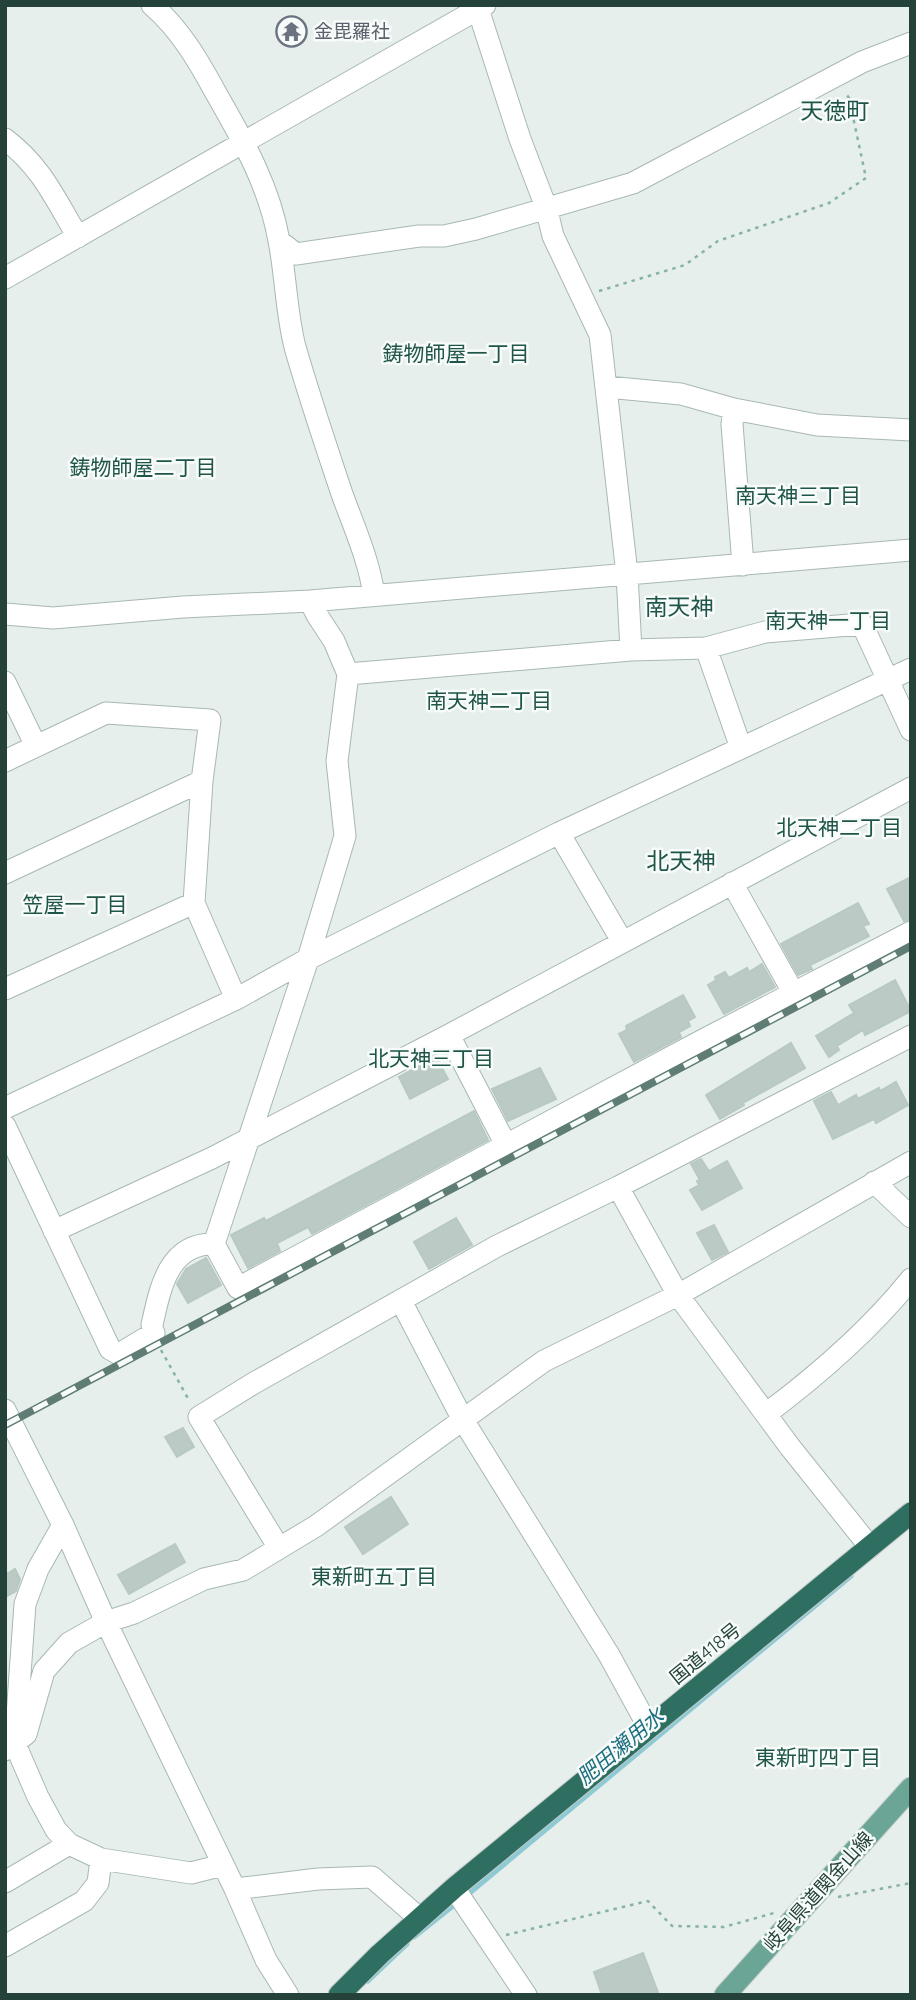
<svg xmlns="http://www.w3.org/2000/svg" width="916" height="2000" font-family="Quicksand,'Noto Sans JP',sans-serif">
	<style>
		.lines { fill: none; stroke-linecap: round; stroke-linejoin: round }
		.stream { stroke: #8ec9d4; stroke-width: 5 }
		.building { fill: #bbcac4; stroke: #b8c9c2; stroke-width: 2 }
		.minor-casing { stroke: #a8b8b2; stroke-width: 23 }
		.major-casing { stroke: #c2cac8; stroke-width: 23 }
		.highway-casing { stroke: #c2cac8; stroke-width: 23 }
		.path { stroke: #86b3a5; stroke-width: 2.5; stroke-dasharray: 3.5 5; stroke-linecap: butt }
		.minor { stroke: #fff; stroke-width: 21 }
		.major { stroke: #6aa596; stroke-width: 21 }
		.highway { stroke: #2f6f62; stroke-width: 21 }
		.rail-casing { stroke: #5f7d75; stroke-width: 8 }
		.rail { stroke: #f7fbf9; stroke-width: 5; stroke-dasharray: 16; stroke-linecap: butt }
		.labels { text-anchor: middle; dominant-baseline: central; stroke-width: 5; stroke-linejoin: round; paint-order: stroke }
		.worship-label { font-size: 19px; fill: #5b616d; stroke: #f7fbf9; text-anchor: start }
		.street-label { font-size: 19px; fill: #24423a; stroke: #f7fbf9 }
		.neighbourhood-label { font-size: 21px; fill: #1f5548; stroke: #f7fbf9 }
		.water-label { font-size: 21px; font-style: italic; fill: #1c6f80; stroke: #f7fbf9 }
		.quarter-label { font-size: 23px; fill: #1f5548; stroke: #f7fbf9 }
	</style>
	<rect width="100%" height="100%" fill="#e6efeb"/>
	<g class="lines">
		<path class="stream" d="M466,1896L851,1576
			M414,1937L458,1902
			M368,1981L407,1944"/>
	</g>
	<path class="building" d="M911,877V919L904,921L887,889Z
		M858,903L869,924L863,926L869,936L810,965L812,969L798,975L781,944Z
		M762,964L775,987L724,1014L708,985L716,980L715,977L725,972L729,978L747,968L749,972Z
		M895,980L911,1011L865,1035L863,1030L837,1046L839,1050L829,1057L816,1036L854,1013L849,1005Z
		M683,995L695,1017L688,1021L690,1026L679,1032L681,1037L634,1062L619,1034L627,1030L626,1026Z
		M791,1043L805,1068L743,1103L744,1105L720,1119L706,1095Z
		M436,1057L448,1079L410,1099L399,1077Z
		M540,1068L556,1099L508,1121L492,1089Z
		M896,1082L908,1105L876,1123L874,1119L833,1139L814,1101L831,1092L838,1105L856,1095L858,1099L879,1088L880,1091Z
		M474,1111L488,1140L312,1234L308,1227L277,1243L280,1251L248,1268L231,1235L264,1218L266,1221Z
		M701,1159L709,1171L727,1161L742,1188L702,1210L690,1190L699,1185L697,1181L700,1180L691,1164Z
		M456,1218L472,1245L429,1269L414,1242Z
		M714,1225L728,1252L712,1260L697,1233Z
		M206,1258L221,1285L188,1303L177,1284L186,1269Z
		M183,1428L194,1447L177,1457L165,1437Z
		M391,1497L408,1524L363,1554L345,1527Z
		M175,1544L185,1562L129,1594L118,1575Z
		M15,1569L20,1579L16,1591L5,1597V1575Z
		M643,1953L659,1995H602L594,1972Z"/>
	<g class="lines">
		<defs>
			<path id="minor" d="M152,5C181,30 199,62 217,95C244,142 270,188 279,241C286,276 286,312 295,347C309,396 326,446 342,494C354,527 369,560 374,595
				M478,9L520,139L546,207L553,236L600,335L627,574L631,650
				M5,139C42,167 55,199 78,237
				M279,241L296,254L419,236H444L476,229L633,183L862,62L911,43
				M5,278L485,5
				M607,387L681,394L734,409L817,425L911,430
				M734,409L732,424L743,565
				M310,601L317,615L334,641L348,674L337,761L345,836L308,959L214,1244L238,1288L703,1040L911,932
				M5,614L53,618L183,607L310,601L911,550
				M706,648L765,632L862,624L911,730
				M348,674L631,650L706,648L741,748
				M5,682L36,746
				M5,761L106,713L210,720L202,781L194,903L236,999
				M559,833L622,941
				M5,873L202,781
				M732,883L793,992
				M5,989L194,903
				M449,1035L506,1145
				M5,1108L236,999L308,959L559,833L911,669
				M5,1126L110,1349L119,1354L154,1333
				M874,1182L911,1217
				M618,1187L678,1295L790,1447L870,1547
				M54,1231L212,1158L449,1035L911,788
				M401,1301L463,1420L609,1655L649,1728
				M152,1325C160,1289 168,1243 214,1244
				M5,1410L63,1525L106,1622L235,1889L266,1960L288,1995
				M766,1414C818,1375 870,1330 911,1279
				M63,1525L38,1569L25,1604L15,1744L38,1797L56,1830L69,1844L101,1859L191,1873L223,1865
				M279,1548L199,1417L254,1383L497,1246L618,1187L911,1036
				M5,1750L26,1734L44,1671L69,1643L106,1622L134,1613L204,1579L243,1570L316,1526L544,1361L678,1295L911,1162
				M5,1882L69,1844
				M454,1888L526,1995
				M235,1889L318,1879L372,1877L419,1918
				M5,1946L84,1901L98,1883L101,1859"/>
			<path id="major" d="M725,1995L911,1788"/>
			<path id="highway" d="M339,1995L380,1954L454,1888L911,1513"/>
		</defs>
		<use href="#minor" class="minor-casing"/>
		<use href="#major" class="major-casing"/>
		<use href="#highway" class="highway-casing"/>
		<path class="path" d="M599,291L685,265L718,241L829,203L866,178L849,98L845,92
			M161,1350L190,1402
			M838,1897L911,1883
			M506,1935L648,1901L672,1926L724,1927L774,1913"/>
		<use href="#minor" class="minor"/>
		<use href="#major" class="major"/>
		<use href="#highway" class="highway"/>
		<defs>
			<path id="rail" d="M5,1425L911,946"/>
		</defs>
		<use href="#rail" class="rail-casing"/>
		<use href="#rail" class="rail"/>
	</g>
	<defs>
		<symbol id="temple-ring" viewBox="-11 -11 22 22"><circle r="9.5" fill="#f7fbf9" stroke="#6b7280" stroke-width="1.5"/><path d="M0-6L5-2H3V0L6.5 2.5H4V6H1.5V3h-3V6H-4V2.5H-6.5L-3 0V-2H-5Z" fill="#6b7280"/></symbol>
	</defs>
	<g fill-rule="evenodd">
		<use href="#temple-ring" x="274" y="14" width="35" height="35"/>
	</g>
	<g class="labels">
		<g class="worship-label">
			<text x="314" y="31">金毘羅社</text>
		</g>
		<g class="street-label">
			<text transform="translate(705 1653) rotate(-39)">国道418号</text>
			<text transform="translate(818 1891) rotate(-48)">岐阜県道関金山線</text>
		</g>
		<g class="neighbourhood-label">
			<text x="456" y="353">鋳物師屋一丁目</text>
			<text x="143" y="467">鋳物師屋二丁目</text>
			<text x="798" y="495">南天神三丁目</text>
			<text x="828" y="620">南天神一丁目</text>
			<text x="489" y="700">南天神二丁目</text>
			<text x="839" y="827">北天神二丁目</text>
			<text x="75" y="904">笠屋一丁目</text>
			<text x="431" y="1058">北天神三丁目</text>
			<text x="374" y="1576">東新町五丁目</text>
			<text x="818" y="1757">東新町四丁目</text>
		</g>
		<g class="water-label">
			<text transform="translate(620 1746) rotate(-40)">肥田瀬用水</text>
		</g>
		<g class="quarter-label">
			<text x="835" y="110">天徳町</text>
			<text x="679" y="606">南天神</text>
			<text x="681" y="860">北天神</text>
		</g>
	</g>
	<rect width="916" height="2000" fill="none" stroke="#24423a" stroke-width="14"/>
</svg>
